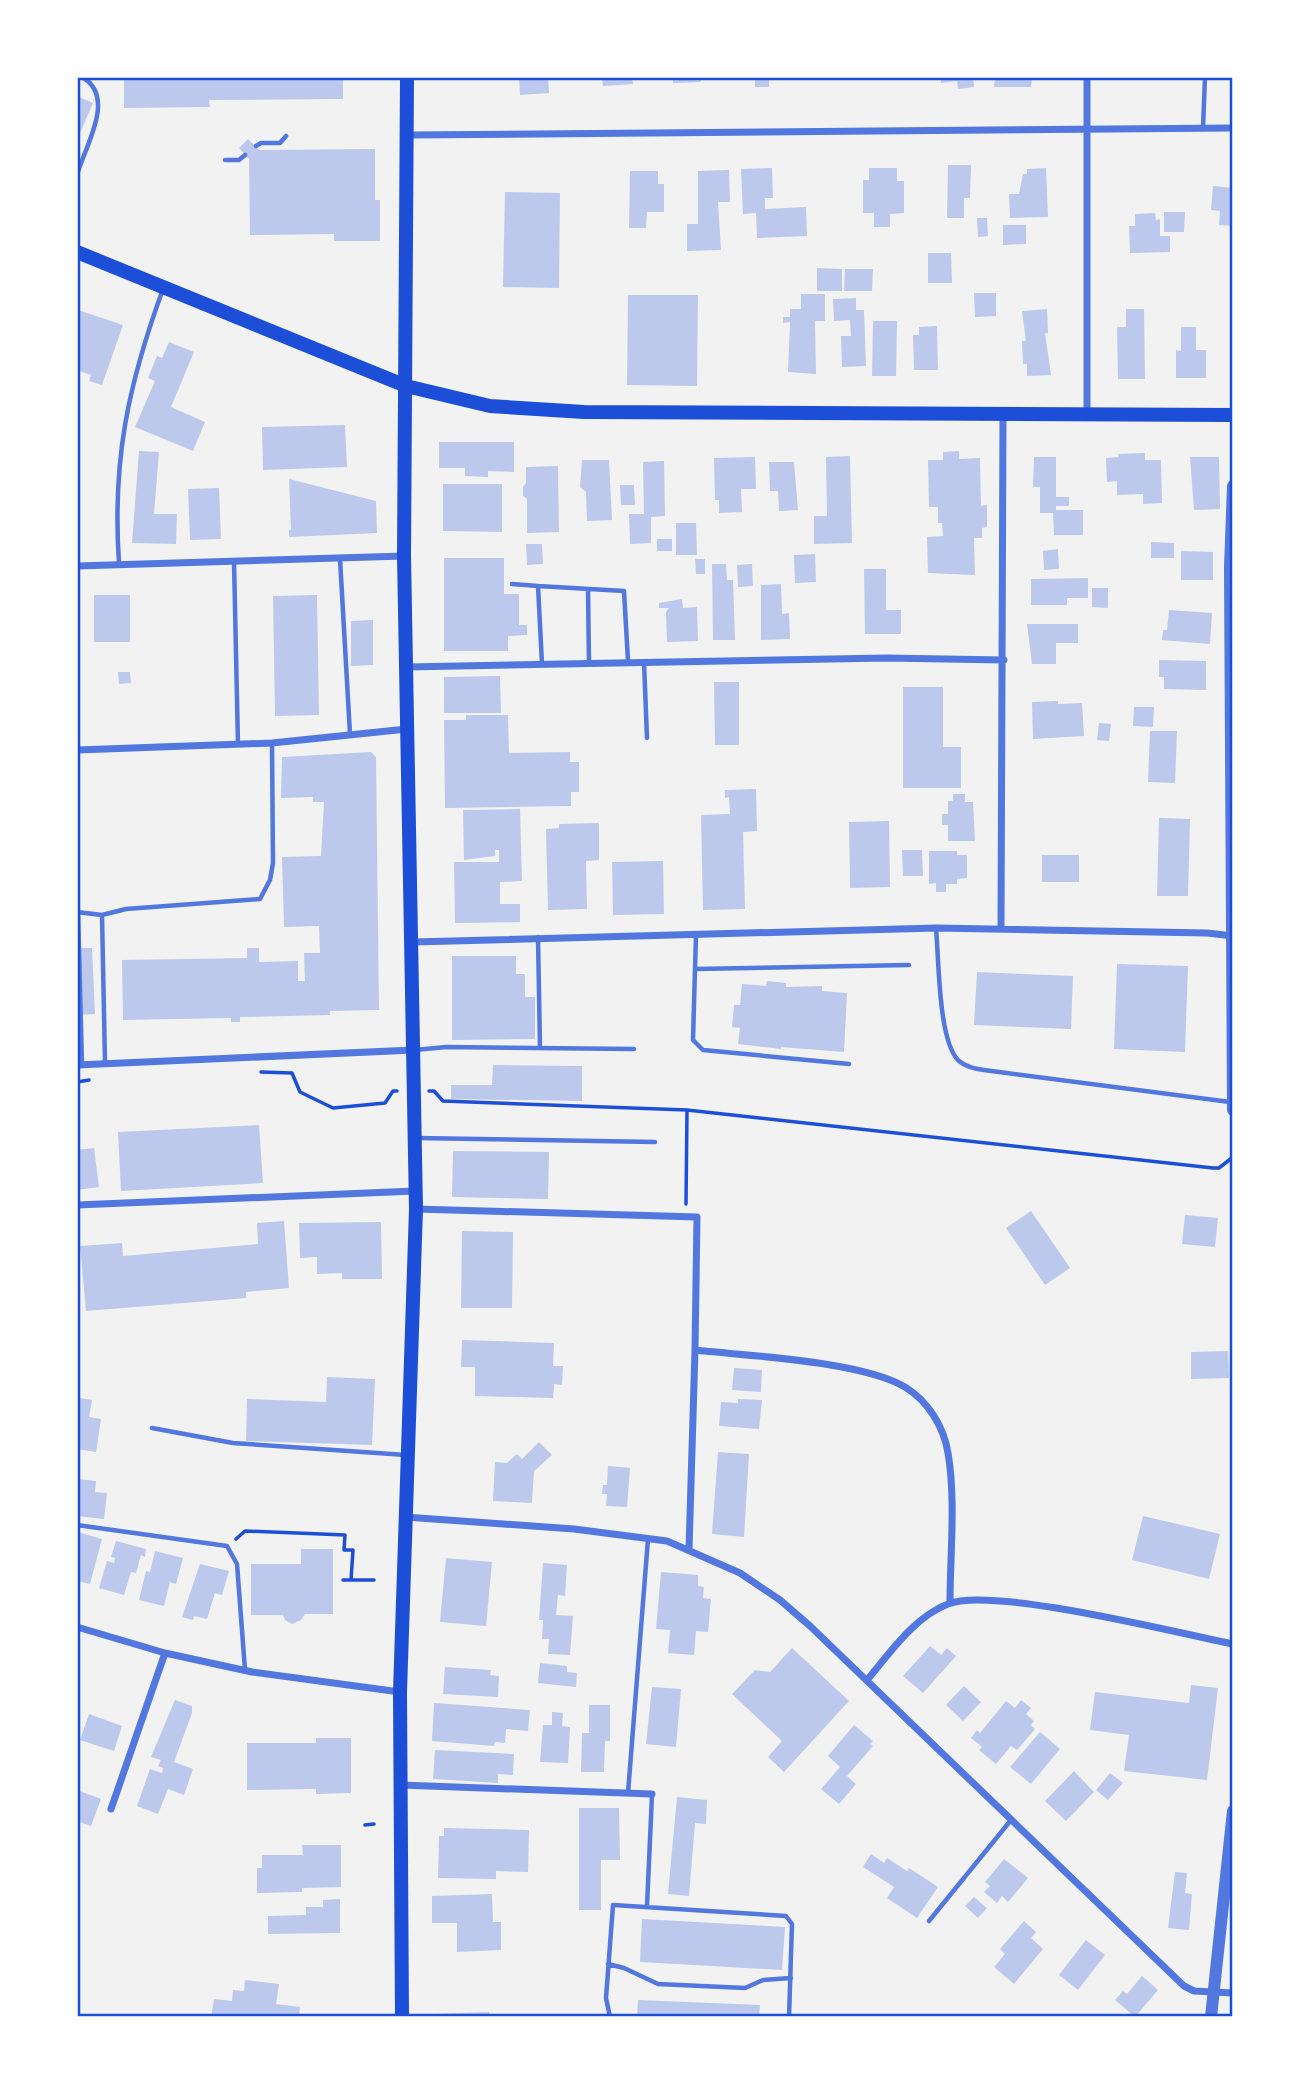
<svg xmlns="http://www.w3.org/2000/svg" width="1310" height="2094" font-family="'Open Sans',sans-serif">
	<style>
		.building { fill: #bdc9ec }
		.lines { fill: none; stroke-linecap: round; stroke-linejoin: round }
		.path { stroke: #1d4ed8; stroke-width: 3.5 }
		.service { stroke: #5277de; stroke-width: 4.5 }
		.minor { stroke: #5277de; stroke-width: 7 }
		.tertiary { stroke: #5277de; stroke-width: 12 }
		.primary { stroke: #1d4ed8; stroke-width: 14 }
		.neatline { fill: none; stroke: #1d4ed8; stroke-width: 2.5 }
	</style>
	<rect width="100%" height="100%" fill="#f2f2f2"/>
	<path class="building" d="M124,77H343V99L209,100L210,107L124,108Z
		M519,77H548L549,93L520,95Z
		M602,77H632L633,84L603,86Z
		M673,77H701V82L673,83Z
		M745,77H769V87H755V80H745Z
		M941,77H973L974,87L958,89L957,81L941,83Z
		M995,77H1032L1031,87H994Z
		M77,96L93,103L77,140Z
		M248,139L259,150L375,149V200H380V241H334V234L250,235L249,159L239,148Z
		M948,165H971L970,198H964V218H947Z
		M772,168L773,198H765V209L806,207L807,236L757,238L756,213L743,214L741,169Z
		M869,168H897V181H904V213L890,214V227H874V213H863V180H869Z
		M1046,168L1048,217L1010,218L1009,194H1019L1023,174H1027V169Z
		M729,170L730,202H718L721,250L687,251V224H698V171Z
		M630,171H658V184H664V212H647L646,228H629Z
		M1213,186L1233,188V226L1219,225L1220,211L1211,210Z
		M505,192L560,193L559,288L503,287Z
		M1164,212H1185L1184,232H1164Z
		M1155,213L1156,220L1160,219V236H1170V252L1130,253L1129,226H1135V214Z
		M977,218H987L988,236L978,237Z
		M1003,225H1026V244L1003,245Z
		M928,253H951L952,283H928Z
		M817,268L842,269V291H817Z
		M845,269H873L872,291H844Z
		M974,293H996V316L975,317Z
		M801,294H825V321H815L816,374L788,372L790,322L783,323V317H790V309H801Z
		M628,295H698L697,386L627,385Z
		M856,298V310H864L866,366L842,367L841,336H851L850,320L834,321L833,299Z
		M1047,309L1048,333H1045L1051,375L1027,376V364H1023L1022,341H1026L1022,311Z
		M1126,309H1144L1145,379H1118L1117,327H1126Z
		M78,310L123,325L102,385L89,381L91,375L77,370Z
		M873,321H897L896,376H872Z
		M937,326L938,370H914L913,335H919V327Z
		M1181,327H1196V350H1206V378H1176V350L1181,351Z
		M169,342L194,352L171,407L205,422L193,451L135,427L155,381L148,378L157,356L162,358Z
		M345,425L347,467L263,470L262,427Z
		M439,442H514V472L488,471V477L465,476V468H439Z
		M139,451L159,452L154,514H177L176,544L132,543Z
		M959,451V459L980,458L981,506L987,505V527L982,528V538H974L975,575L928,573L927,537L943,536L942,523H938V507H929L928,460H943V452Z
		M1145,453V460H1161L1162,503L1143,504V494L1117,495V481L1107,482L1106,458L1119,457L1118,454Z
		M850,456L852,543L814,544V516H827L826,457Z
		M755,457L756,489H741L742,512L719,513V500H715L714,458Z
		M1034,457H1056V497H1069V506H1056V510H1083V535H1054L1053,513H1040V487H1033Z
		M1190,457H1219L1220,509L1194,510Z
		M582,460H609L612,520L587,521L586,492L580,487Z
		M664,461L665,516L651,517V543L630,544L629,514H644L643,462Z
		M769,462H794L798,510L779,511L778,491H770Z
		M558,466L559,532L527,533V499L523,496V487L526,483V467Z
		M289,479L376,501L377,533L289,537V530H291Z
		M443,484H502V532L443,531Z
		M620,485H634L635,505H621Z
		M219,488L221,539L190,540L188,489Z
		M676,523H696L697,555H676Z
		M657,539H672V551H657Z
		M1151,542L1174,543V558H1151Z
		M526,544H542L543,564L527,565Z
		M1058,549L1059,569L1044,570L1043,551Z
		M1181,551L1213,552V580H1181Z
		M815,554L816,582L795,583L794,555Z
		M444,558H504V594H519V625H527V635L508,636V651H444Z
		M695,559H705V574H696Z
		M712,564H726L727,580H733L735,640H713Z
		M752,564L753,586L738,587L737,565Z
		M864,569H886V610H901V634H865Z
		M1088,578V598H1067V605H1031V579Z
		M781,584L782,614L789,613L790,639L761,640V585Z
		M1092,588H1108V608L1092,607Z
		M94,595H130V642H94Z
		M317,595L319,715L275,716L273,596Z
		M682,599L683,608L697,607L698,641L667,642L666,612L669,608H659V603Z
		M1169,610L1212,613L1210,644L1162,640L1163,630H1167Z
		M373,620V665L351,666V621Z
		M1027,624H1078V643H1056V664H1032Z
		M1159,660L1206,661V690L1164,689V677H1159Z
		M118,672H130L131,683L119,684Z
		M500,676L501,713H444V677Z
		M714,682H739V745H715Z
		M903,687H943V747H961V788H903Z
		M1058,701V704L1082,703L1084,736L1033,739L1032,702Z
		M1134,707H1154L1153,727L1133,726Z
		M466,715H508L509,753L570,752V762H579V792H571V806L445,808L444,720H466Z
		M1099,723L1111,724L1109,741L1097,740Z
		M1150,731H1177L1175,783L1148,782Z
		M371,752L376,757L379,1010L330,1011V1015L240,1017V1022H231V1018L123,1020L122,960L247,958V948H259V962L298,961V981H305L304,953H320L319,926L284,927L282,857L321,856L324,802H313V797L281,798L282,757Z
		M756,789L757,831L743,832L745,909L703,910L701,815L730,814L729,797L725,798V790Z
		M953,794H965V802H973L975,841H948V825H942V814H948V801H953Z
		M520,809L522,881L500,882V904H520V922L455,923L454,862H499V850H495V856L464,860L463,810Z
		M1159,818L1190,819L1188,896H1157Z
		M889,821L890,887L850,888L849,822Z
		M599,823V860L586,861L587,909L548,910L546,829L559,828V824Z
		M902,850H922L923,876H903Z
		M929,851H957V855H967V878L957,879V884H946V892H936V883L929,884Z
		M1042,855H1079V882H1042Z
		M663,861L664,914L613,915L612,862Z
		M77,948H92L95,1014L77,1015Z
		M452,956H516V974H525V997H535V1039L452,1040Z
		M1117,964L1188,966L1185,1052L1114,1049Z
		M977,972L1073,976L1071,1029L974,1025Z
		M767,981L786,983V987L822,986V991L847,993L844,1052L781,1047V1049L738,1044L740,1028L732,1027L734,1005H740L742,984L766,986Z
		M493,1065L582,1066V1101L451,1099V1085H492Z
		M259,1125L263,1183L121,1191L118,1132Z
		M94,1148L99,1187L77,1190V1150Z
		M453,1151L549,1152L548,1199L452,1197Z
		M1031,1211L1070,1268L1045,1285L1006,1228Z
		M1185,1215L1218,1218L1215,1247L1182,1244Z
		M284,1221L289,1288L246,1292V1298L86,1311L80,1246L122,1243L123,1256L258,1244L257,1223Z
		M381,1222L382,1279H342V1273L317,1274V1257L300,1258L299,1223Z
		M462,1231L513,1232L512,1308H461Z
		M462,1340L554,1343L553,1366H563L562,1385L554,1384L553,1398L475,1396V1367H461Z
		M1228,1351L1229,1378L1191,1379V1352Z
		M734,1368L762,1370L761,1392L732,1390Z
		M327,1377L375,1379L372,1445L246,1441L247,1399L326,1402Z
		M79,1398L92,1400L89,1417L101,1419L96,1452L77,1449Z
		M738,1399L762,1400L759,1429L719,1426L721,1402L738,1403Z
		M539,1442L552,1455L534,1471L532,1503L493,1501L495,1462L507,1463L517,1454L522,1459Z
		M718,1452L749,1454L744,1537L712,1534Z
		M608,1466L630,1468L627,1507L606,1506L607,1494H602L603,1485H607Z
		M77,1479L96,1481L95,1492L107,1493L104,1519L77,1516Z
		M1143,1516L1220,1534L1209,1579L1132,1560Z
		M77,1532L102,1539L90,1584L77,1581Z
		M116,1541L146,1549L145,1557L141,1555L136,1573L131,1572L124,1595L99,1588L107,1561L114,1563L115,1558L111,1557Z
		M301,1549H333V1614H305L301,1620L292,1624L285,1620L283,1615H251V1564H301Z
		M155,1551L183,1558L176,1584L170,1582L164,1606L139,1600L146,1571L150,1572Z
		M446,1558L492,1562L486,1626L440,1622Z
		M543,1563L567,1565L565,1596L558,1595L556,1615L573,1616L570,1655L548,1654L549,1639H542L543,1620H539Z
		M200,1564L229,1571L222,1595L215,1593L207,1619L194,1616L193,1620L182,1617Z
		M661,1572L698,1575V1586L704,1587L703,1598L711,1599L708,1632L696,1631L694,1655L668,1653L670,1630L656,1629Z
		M930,1646L941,1655L947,1648L956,1656L923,1693L903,1676Z
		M792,1648L849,1701L784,1772L768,1757L782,1741L732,1694L755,1670L770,1672Z
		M540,1663L567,1666V1672L577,1673L576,1687L538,1683Z
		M445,1667L491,1670L490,1675L499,1676L498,1697L443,1694Z
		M1191,1685L1218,1688L1207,1780L1124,1771L1129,1735L1090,1730L1095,1692L1189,1703Z
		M964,1686L981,1702L963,1721L946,1705Z
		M652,1687L681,1689L676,1747L646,1744Z
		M175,1700L192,1706V1713L174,1762L193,1769L184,1795L168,1789L158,1814L137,1806L150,1769L162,1773L163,1768L158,1766L161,1760L151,1757Z
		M1021,1700L1031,1708L1026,1714L1034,1721L1031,1725L1035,1729L1017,1750L1011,1746L996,1764L979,1750L982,1747L971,1738L977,1730L980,1733L1006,1701L1015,1708Z
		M434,1703L530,1710L528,1731L506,1729L505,1743L495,1742L494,1746L432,1741Z
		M589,1705H610V1741H605L604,1772H581L582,1733H589Z
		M552,1712L563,1713L562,1726L570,1727L568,1763L540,1762L543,1725H552Z
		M89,1714L122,1726L114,1751L80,1740Z
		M854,1725L873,1741L870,1744L873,1746L847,1776L856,1784L839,1804L821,1789L840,1767L828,1756Z
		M1040,1732L1060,1749L1031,1784L1010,1767Z
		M316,1738H351V1793L316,1794V1789L247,1790V1743H316Z
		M435,1750L514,1754L513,1775L498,1774V1783L433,1779Z
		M1074,1771L1094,1792L1066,1821L1045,1801Z
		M1110,1773L1123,1783L1108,1800L1096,1790Z
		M77,1790L101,1799L91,1826L77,1821Z
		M677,1797L707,1800L706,1824L695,1823L689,1896L668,1894Z
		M579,1808H619L620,1860H601V1910H579Z
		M444,1828L529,1830L528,1872L496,1871V1879L438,1878L439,1836H444Z
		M302,1845H341V1887L302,1888V1892L257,1893V1868H262V1855H303Z
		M871,1854L884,1863L887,1858L907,1871L909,1868L938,1887L917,1918L887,1898L894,1887L863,1867Z
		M1004,1859L1028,1878L1008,1902L1002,1896L997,1903L984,1892L990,1886L985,1882Z
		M1175,1872L1187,1873L1185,1893L1192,1894L1189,1930L1168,1928Z
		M492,1894L493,1922H501V1950L457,1952V1923H432V1896Z
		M974,1897L987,1908L978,1918L965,1906Z
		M340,1899V1933L268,1934V1916L306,1915V1907H323V1900Z
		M642,1919L785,1927L782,1970L640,1962Z
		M1024,1921L1036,1932L1031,1938L1043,1949L1014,1984L994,1967L1005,1954L1000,1949Z
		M1086,1940L1105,1955L1078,1990L1059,1975Z
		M1142,1976L1158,1990L1135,2017L1115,2000L1123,1991L1127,1994Z
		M245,1980L279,1984L276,2004L300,2007L299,2017H211L214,1999L232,2001L233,1990L244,1991Z
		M638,2000L760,2005L759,2017H637Z
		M489,2012L490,2017H434V2014Z"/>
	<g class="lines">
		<path class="path" d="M261,1072L292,1073L300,1092L333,1108L385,1103L393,1091H397
			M77,1082L89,1080
			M429,1091H434L443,1101L687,1110L1213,1168H1219L1233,1157
			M686,1204L687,1110
			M236,1539L245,1531L345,1535L344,1550H353L351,1580
			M343,1580H374
			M365,1825L374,1824"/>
		<path class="service" d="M1203,128L1205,77
			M256,146L261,143H280L286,136
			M225,160H239L245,155
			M77,175C85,146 117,97 82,77
			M340,559L350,734
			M234,561L238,745
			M119,563C112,461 128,385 163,289
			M512,584L538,586
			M588,589L589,662
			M644,662L647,738
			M542,664L538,586L624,591L628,661
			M77,912L102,915L105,1062
			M78,912L82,1064
			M102,915L126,909L260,899L270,880L273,863L272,743
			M936,929C939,958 938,1042 959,1061C966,1067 976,1069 984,1070L1230,1102
			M696,935L695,969L909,965
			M538,937L540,1048
			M695,969L693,1040L703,1050L849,1064
			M415,1050L446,1047L634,1049
			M416,1138L655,1142
			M152,1428L233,1443L406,1455
			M77,1525L227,1546L237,1564L245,1670
			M628,1793L648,1539
			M647,1906L652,1795
			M929,1921L1011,1820
			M608,1964L624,1968L658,1984L745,1988L763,1980L791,1978
			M610,2017L606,1998L613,1905L786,1916L792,1924L789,2017"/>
		<path class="minor" d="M408,135L1233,128
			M1087,414V77
			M77,566L404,556
			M407,667L886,658L1004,660
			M77,750L272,743L407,729
			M1001,927L1003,414
			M413,942L936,928L1207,933L1233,936
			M77,1065L414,1050
			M77,1205L415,1191
			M416,1209L697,1217L695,1350
			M405,1517L574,1529L667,1541L740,1573L780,1600L810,1626L1184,1986L1194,1991L1233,1993
			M689,1550L695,1350C749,1356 861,1361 905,1387C928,1401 944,1427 948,1453C956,1499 950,1556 950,1603
			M77,1627L165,1653L252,1672L400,1692
			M867,1680C890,1653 914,1617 948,1604C991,1586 1178,1633 1233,1644
			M400,1785L652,1794
			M111,1809L165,1653"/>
		<path class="tertiary" d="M1233,486L1230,567L1233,1110
			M1211,2017L1233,1811"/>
		<path class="primary" d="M77,252L406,386L490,406L584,412L1233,415
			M402,2017L400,1692L416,1209L404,556L407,77"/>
	</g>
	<rect width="1310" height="2094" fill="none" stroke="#ffffff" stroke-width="158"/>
	<rect x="79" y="79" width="1152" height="1936" class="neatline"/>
</svg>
